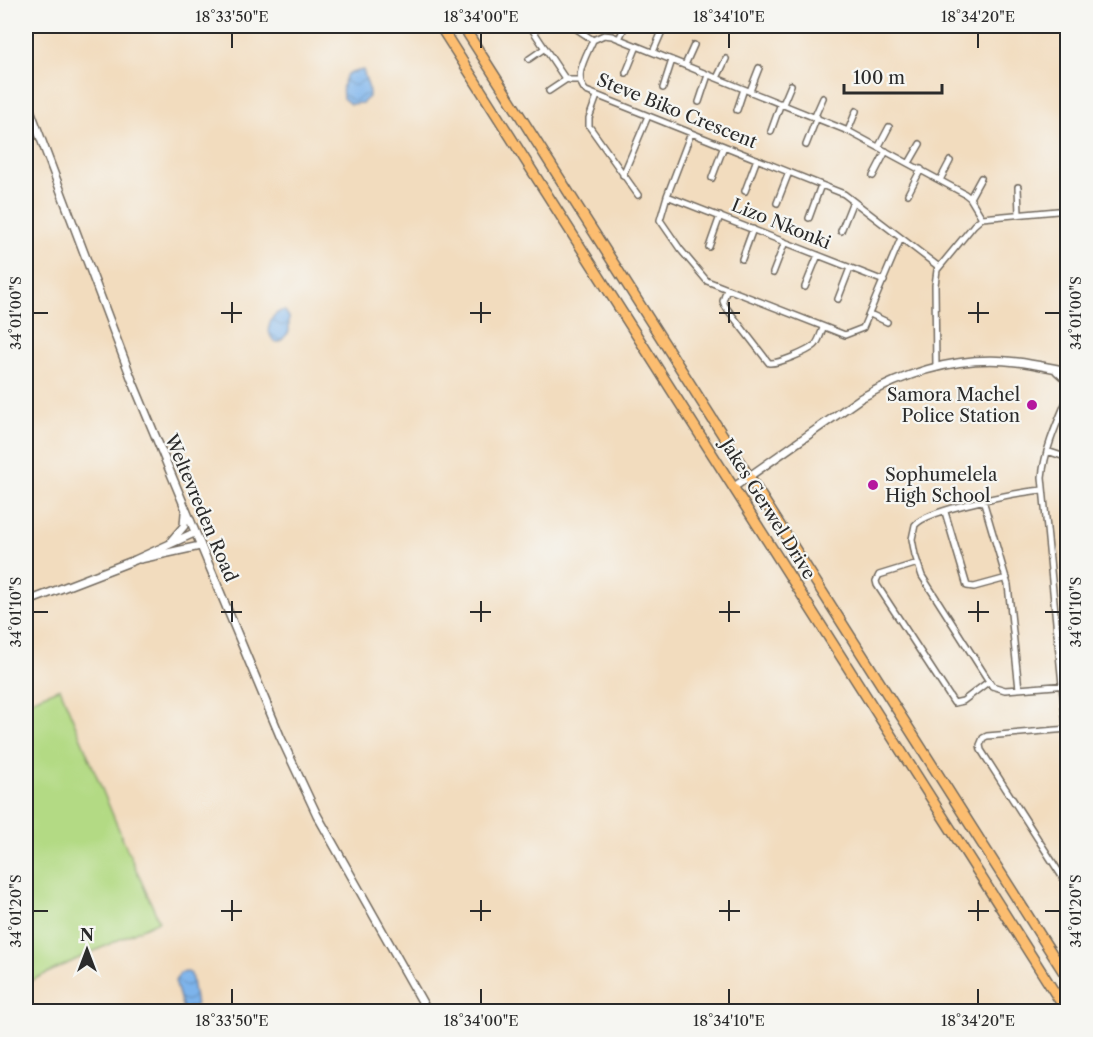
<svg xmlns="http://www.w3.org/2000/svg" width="1093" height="1037" font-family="'Libre Caslon Text',serif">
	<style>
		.green { fill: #b3da84; stroke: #6f8258; stroke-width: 1.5 }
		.water { fill: url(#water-waves); stroke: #54708c; stroke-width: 1.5 }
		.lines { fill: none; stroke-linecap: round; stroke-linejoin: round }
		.minor-casing { stroke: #71695e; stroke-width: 8 }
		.tertiary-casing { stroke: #71695e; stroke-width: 10 }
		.trunk-casing { stroke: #71695e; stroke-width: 12 }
		.minor { stroke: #fff; stroke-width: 5 }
		.tertiary { stroke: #fff; stroke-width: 7 }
		.trunk { stroke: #fcbd6f; stroke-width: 9 }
		.rail { stroke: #2b2b2b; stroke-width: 2 }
		.ticks { fill: none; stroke: #2b2b2b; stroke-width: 2 }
		.poi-dot { fill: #b5179e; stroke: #f6f6f2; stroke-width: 2 }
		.labels { text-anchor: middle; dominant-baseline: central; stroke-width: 4.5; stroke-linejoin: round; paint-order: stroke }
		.street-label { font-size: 18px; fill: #2b2b2b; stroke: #f6f6f2 }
		.poi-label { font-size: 18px; fill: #2b2b2b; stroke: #f6f6f2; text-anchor: end }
		.neatline { fill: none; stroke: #2b2b2b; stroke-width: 2 }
		.ticks-label { font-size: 15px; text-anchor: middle; fill: #2b2b2b }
	</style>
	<defs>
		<pattern id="water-waves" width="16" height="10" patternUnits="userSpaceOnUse" patternTransform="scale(1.5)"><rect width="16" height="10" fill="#7db4ec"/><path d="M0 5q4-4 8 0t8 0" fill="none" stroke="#6793bf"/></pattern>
	</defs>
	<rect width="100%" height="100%" fill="#f6f6f2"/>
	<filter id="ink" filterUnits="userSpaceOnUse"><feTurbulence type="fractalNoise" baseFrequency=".0167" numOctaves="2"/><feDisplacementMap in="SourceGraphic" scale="12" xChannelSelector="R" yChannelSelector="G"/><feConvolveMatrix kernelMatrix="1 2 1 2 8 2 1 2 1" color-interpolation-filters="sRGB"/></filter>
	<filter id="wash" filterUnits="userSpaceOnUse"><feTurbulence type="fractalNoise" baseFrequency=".008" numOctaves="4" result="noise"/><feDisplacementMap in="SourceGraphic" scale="24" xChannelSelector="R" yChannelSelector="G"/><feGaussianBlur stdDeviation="1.35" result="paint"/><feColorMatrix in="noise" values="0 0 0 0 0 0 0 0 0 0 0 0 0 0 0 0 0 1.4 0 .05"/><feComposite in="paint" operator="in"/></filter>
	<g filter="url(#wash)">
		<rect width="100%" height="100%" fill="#f2dcbe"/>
		<path class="green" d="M60,688L127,849L159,921L26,983V702Z"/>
		<path class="water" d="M363,70L369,89V97L362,103L350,104L343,98C342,89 342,83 347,74Z
			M281,311H285L289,317V332L280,342H275C265,332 268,317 281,311Z
			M188,972L191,974L196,1006L183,1009L175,981L180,973Z"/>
	</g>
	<g filter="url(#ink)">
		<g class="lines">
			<defs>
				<path id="minor" d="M530,26L564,77L570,80H579
					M572,26L593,40
					M619,39L625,26
					M653,52L663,29
					M529,59L545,48
					M685,65L694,45
					M626,73L637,46
					M717,78L726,59
					M663,88L672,60
					M549,91L567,79
					M750,91L759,68
					M597,96L589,118V126L638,195
					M699,102L708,75
					M783,104L791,85
					M737,110L744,89
					M815,116L823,98
					M771,131L781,103
					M848,131L856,111
					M691,133L667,196L660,220L680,249L707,281L845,335L863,328L901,238
					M806,145L817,117
					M879,146L889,127
					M909,163L920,144
					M623,175L648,116
					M873,176L886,151
					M712,178L724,146
					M940,180L950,161
					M1018,187L1019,214
					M745,191L757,159
					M908,194L921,169
					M667,196L884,281
					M970,198L981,178
					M777,203L789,172
					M809,218L821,185
					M841,231L853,201
					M709,247L720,216
					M742,259L753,229
					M939,267L844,194L586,91C572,77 587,55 593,40L604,35L612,36L848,131L965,194L970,198L982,218
					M773,273L785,242
					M805,287L818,255
					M727,289L723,301L725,306L769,363C778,364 807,352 815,345C819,341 821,333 823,328
					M838,299L850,268
					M870,314L887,322
					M936,367L935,285L937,270L974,225L982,218L1068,210
					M1068,397C1057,423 1045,449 1042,477L1068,747
					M1047,451L1068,458
					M1043,490C1020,492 928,509 915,525L912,539L915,555L922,576L992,686L1005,690L1068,685
					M983,500L1008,585L1019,689
					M945,512L967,586L974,587L1007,578
					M918,563L879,575L876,581L877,585L954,703L963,701L988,682
					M1068,729L987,736L983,738L980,745L981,750L1068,886"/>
				<path id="tertiary" d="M26,99L132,380L280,736L317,815L428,1012
					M1057,371L1068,381
					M734,487L861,398C909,371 962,355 1017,362C1034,364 1051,368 1068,371
					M172,540L184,526L185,513
					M140,559L200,546
					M26,602L135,560L194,533"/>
				<path id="trunk" d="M440,26L1067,1012
					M463,26L1068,979"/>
			</defs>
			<use href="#minor" class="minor-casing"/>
			<use href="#tertiary" class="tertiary-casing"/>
			<use href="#trunk" class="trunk-casing"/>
			<use href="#minor" class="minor"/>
			<use href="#tertiary" class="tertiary"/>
			<use href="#trunk" class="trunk"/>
			<path class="rail" d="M1059,26L1068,27"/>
		</g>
	</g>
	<path class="ticks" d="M232,33V48M481,33V48M729,33V48M978,33V48M232,302V323M481,302V323M729,302V323M978,302V323M33,313H48M221,313H242M470,313H491M719,313H740M968,313H989M1045,313H1060M232,601V622M481,601V622M729,601V622M978,601V622M33,612H48M221,612H242M470,612H491M719,612H740M968,612H989M1045,612H1060M232,900V921M481,900V921M729,900V921M978,900V921M33,911H48M221,911H242M470,911H491M719,911H740M968,911H989M1045,911H1060M232,989V1004M481,989V1004M729,989V1004M978,989V1004"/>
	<g class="poi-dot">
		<circle cx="1032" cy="405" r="6"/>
		<circle cx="873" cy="485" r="6"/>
	</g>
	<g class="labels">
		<g class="street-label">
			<text transform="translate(677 111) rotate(22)">Steve Biko Crescent</text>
			<text transform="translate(781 224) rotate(22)">Lizo Nkonki</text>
			<text transform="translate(201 508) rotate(67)">Weltevreden Road</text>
			<text transform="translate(768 509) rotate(58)">Jakes Gerwel Drive</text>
		</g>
		<g class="poi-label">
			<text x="1020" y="395">Samora Machel<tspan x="1020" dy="21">Police Station</tspan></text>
			<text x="885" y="475" text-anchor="start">Sophumelela<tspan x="885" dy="21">High School</tspan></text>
		</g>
	</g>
	<rect width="1093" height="1037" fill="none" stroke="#f6f6f2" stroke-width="66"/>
	<g transform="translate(87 950)" stroke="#f6f6f2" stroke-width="4.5" paint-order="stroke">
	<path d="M0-4.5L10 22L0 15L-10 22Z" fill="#2b2b2b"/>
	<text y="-9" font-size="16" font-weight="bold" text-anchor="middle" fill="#2b2b2b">N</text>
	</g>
	<path d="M844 84v9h98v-9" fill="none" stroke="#2b2b2b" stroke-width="3"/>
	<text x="853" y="84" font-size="18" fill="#2b2b2b" stroke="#f6f6f2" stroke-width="4.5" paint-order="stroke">100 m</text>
	<rect x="33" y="33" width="1027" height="971" class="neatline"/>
	<g class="ticks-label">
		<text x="232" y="22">18°33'50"E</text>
		<text x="481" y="22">18°34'00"E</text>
		<text x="729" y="22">18°34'10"E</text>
		<text x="978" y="22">18°34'20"E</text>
		<text transform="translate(16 313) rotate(-90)" y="5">34°01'00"S</text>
		<text transform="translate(1076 313) rotate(-90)" y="5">34°01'00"S</text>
		<text transform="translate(16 612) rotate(-90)" y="5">34°01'10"S</text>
		<text transform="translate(1076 612) rotate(-90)" y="5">34°01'10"S</text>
		<text transform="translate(16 911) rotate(-90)" y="5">34°01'20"S</text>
		<text transform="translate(1076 911) rotate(-90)" y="5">34°01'20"S</text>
		<text x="232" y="1026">18°33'50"E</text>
		<text x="481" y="1026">18°34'00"E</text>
		<text x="729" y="1026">18°34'10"E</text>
		<text x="978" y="1026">18°34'20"E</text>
	</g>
</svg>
